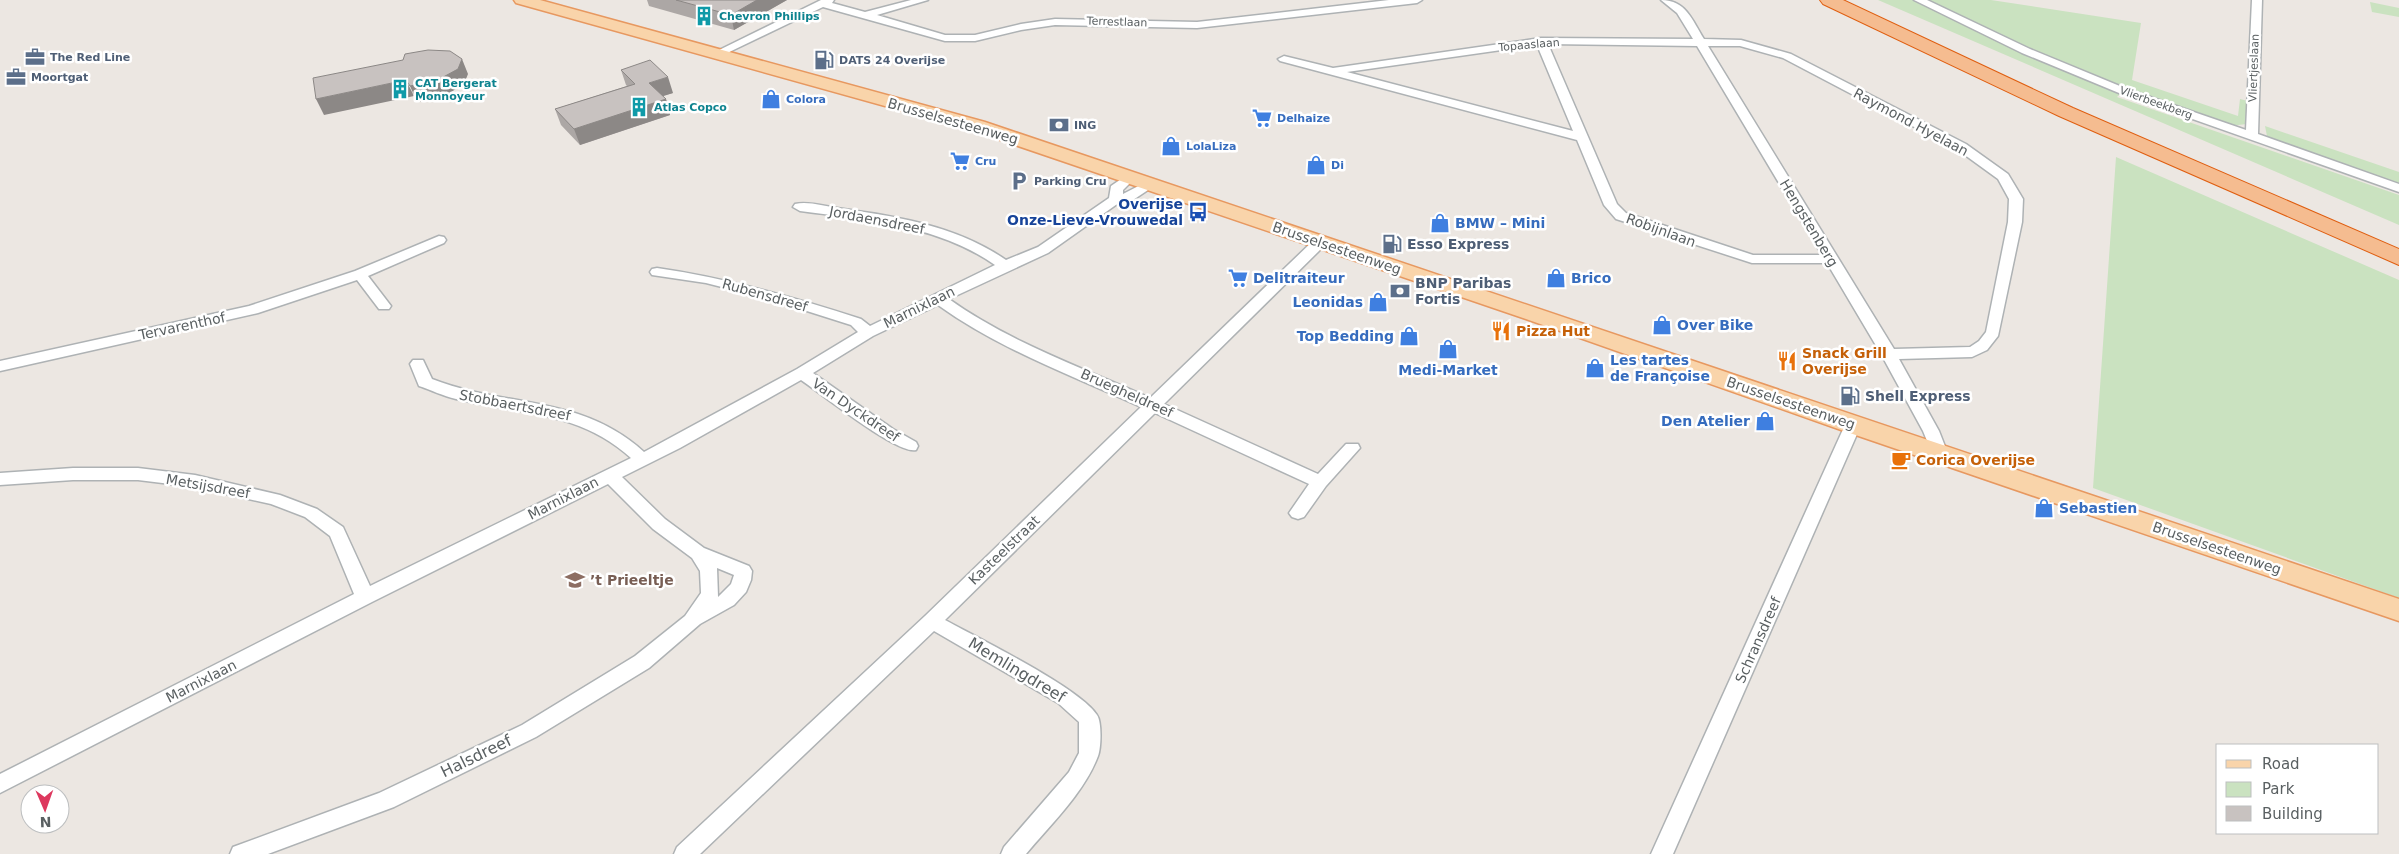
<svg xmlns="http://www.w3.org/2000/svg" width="2399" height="854" viewBox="0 0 2399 854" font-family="'DejaVu Sans',sans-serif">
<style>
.green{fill:#cae2c0}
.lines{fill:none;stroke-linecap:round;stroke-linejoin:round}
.street-casing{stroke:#aeb2b4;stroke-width:3}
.primary-casing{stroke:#e79860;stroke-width:3}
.highway-casing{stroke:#df5e10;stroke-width:2}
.street{fill:#fff;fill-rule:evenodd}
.primary{fill:#f9d4aa;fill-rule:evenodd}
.highway{fill:#f5bc90;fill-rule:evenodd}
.wall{fill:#aca7a5}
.shaded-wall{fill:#8c8886}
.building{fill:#c8c2c0;stroke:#8c8886}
.labels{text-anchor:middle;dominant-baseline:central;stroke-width:5;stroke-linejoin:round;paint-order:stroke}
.far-culture-label{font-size:11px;font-weight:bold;fill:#0d838f;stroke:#fff;text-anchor:start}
.far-street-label{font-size:11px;fill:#5a6062;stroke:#fff}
.far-service-label{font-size:11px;font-weight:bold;fill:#4e5e75;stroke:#fff;text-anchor:start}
.far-shop-label{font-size:11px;font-weight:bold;fill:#366cbe;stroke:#fff;text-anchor:start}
.street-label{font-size:14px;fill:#5a6062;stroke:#fff}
.transit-label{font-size:14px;font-weight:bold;fill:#164399;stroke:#fff;text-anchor:end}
.shop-label{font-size:14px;font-weight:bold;fill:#366cbe;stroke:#fff;text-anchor:start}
.service-label{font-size:14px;font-weight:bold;fill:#4e5e75;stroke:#fff;text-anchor:start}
.food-label{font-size:14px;font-weight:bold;fill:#c56008;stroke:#fff;text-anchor:start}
.education-label{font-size:14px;font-weight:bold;fill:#785e54;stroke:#fff;text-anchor:start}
.near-street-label{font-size:16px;fill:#5a6062;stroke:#fff}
</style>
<rect width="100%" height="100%" fill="#ece7e2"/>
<!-- green -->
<path class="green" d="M1878,0H1991L2141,23L2132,80L2238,116L2240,99L2248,101L2247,124L2229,126L2126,89L2117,97L2399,195V225Z
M2370,2L2399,8V17L2372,12Z
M2265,126L2399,172V184L2279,143L2267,136Z
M2116,157L2399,280V598L2093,488Z"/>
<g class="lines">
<defs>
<path id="street" d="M821,0H834L832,3L865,12L911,0H928L877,15L945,35H975L1021,24L1055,19L1197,22L1389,0H1422L1417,3L1197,28L1055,25L1021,30L975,41H945L823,7L721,56H713L711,54Z
M1661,0C1686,0 1692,20 1704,39L1741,40L1791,54L1966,144L2008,174L2023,199L2022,222L1998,336L1987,350L1972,357L1899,359L1939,431L1948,454L1946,458H1934L1923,431L1881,354L1827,263H1752L1616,219L1604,205L1577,140L1280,61L1278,59L1284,56L1333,68L1541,38L1693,39L1677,13ZM1548,44L1697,46L1822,255H1753L1626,213L1617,204ZM1537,45L1573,131L1347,72ZM1708,46H1740L1783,58L1958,150L1998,179L2009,199L2008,222L1986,332L1979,341L1970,347L1894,349Z
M1914,0H1927L2030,49L2127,89L2246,130L2252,0H2262L2258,134L2399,184V192L2119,93L2022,53Z
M1130,173L1136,177L1123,190V194L1150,180L1157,184L1133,200L1120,202L1048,253L949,299C1009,342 1083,368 1150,398L1315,239H1325L1327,242L1325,245L1164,404L1318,474L1346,444H1358L1360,448L1326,486L1304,517L1298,519L1292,517L1289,513L1309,484L1155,413L945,620C978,638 1080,688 1097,715C1102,722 1101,748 1098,756C1084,793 1051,824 1026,854H1001L1004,847L1069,772L1079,753V722L1058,703L934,631L700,854H674L677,847L925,616L1141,407C1073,376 999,349 938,305L873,336L813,373L893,429L916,442L918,446L916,450C898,455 820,393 801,380L680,448L622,477L665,519L704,548L749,566L752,571L751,580L746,592L734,605L700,624L649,668L536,737L394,807L268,854H230L233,847L379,793L522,725L635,656L685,616L701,593L700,571L692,558L653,529L608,484L372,602L0,793V774L354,594L330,536L305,517L271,504L195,487L138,480H73L0,485V473L73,468H138L195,475L280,495L317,509L343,527L370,586L631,458C579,411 520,414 456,399C443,396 431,390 419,386L410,364L413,360H423L432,379C506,408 580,394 644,452L797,369L858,332L851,325L769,299L706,283L652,275L650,272L652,269L657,268C727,278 794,297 861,319L870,326L995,265C938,225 867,220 800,211L793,207L795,204C808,201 824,206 837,208C896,216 957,226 1006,260L1038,247L1109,198L1111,186ZM717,568L734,575L731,584L718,597Z
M439,236L444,237L446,240L444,243L368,276L391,306L389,309H379L357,280L258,313L0,371V361L249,306L355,271Z
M1853,419L1859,421L1861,425L1673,854H1651L1845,425L1847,421Z"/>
<path id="primary" d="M514,0H540L985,122L2399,599V621L1844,431L1526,319L971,130L516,3Z"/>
<path id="highway" d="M1820,0H1843L2073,108L2399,249V265L2059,116L1823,4Z"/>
</defs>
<!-- street casing -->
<use href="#street" class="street-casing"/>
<!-- primary casing -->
<use href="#primary" class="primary-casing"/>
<!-- highway casing -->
<use href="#highway" class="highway-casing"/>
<!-- street -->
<use href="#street" class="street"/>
<!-- primary -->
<use href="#primary" class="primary"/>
<!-- highway -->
<use href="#highway" class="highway"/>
</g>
<!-- wall -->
<path class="wall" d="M647,0H787L734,30L649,6Z
M621,70L673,93L662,96L666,99L670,115L580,145L561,125L555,109L627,86L626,85Z"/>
<!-- shaded-wall -->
<path class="shaded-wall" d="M757,0H787L734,30L731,15Z
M462,59L468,74L464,84L443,97L417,102L410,86Z
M668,77L673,93L654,99L649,83Z
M406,80L414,96L324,115L316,99Z
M666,99L670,115L580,145L574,129Z"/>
<!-- building -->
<path class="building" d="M676,0H757L731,15Z
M428,50L450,51L462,59L458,69L436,81L410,86L406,80L316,99L313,78L403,60L405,54Z
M650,60L668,77L649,83L666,99L574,129L555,109L635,84L621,70Z"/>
<!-- icons -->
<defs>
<symbol id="building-bare" viewBox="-9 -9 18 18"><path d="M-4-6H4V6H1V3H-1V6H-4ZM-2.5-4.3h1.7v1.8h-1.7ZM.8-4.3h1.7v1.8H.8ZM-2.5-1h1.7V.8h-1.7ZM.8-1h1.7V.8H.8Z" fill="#0f9aa8" stroke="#fff" stroke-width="2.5" paint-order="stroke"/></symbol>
<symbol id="office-bare" viewBox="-9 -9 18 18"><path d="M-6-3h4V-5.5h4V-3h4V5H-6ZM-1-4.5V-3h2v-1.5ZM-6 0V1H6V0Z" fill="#5c6f8a" stroke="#fff" stroke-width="2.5" paint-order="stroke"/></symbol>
<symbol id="fuel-bare" viewBox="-9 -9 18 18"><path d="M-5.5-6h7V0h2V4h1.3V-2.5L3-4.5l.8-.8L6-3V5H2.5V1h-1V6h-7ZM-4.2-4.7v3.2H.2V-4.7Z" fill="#5c6f8a" stroke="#fff" stroke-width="2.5" paint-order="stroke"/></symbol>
<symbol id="shop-bare" viewBox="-9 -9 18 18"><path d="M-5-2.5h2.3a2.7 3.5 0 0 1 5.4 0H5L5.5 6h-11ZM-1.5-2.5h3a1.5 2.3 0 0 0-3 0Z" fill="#3f7fe0" stroke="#fff" stroke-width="2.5" paint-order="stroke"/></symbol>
<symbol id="supermarket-bare" viewBox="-9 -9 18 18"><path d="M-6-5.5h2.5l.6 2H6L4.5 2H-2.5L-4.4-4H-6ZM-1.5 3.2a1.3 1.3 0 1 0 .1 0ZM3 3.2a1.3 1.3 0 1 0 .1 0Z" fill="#3f7fe0" stroke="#fff" stroke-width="2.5" paint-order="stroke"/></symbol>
<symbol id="bank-bare" viewBox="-9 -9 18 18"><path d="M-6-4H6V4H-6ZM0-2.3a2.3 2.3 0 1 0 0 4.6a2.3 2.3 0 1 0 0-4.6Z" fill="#5c6f8a" stroke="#fff" stroke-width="2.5" paint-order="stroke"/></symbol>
<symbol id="parking-bare" viewBox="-9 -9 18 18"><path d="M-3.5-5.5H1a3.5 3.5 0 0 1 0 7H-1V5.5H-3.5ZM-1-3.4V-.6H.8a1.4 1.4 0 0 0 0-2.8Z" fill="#5c6f8a" stroke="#fff" stroke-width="2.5" paint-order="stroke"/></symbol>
<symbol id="bus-bare" viewBox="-9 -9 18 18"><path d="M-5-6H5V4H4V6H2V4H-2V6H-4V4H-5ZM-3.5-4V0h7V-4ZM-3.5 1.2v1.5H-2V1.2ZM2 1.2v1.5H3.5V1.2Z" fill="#1a4fb4" stroke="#fff" stroke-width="2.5" paint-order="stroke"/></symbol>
<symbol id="restaurant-bare" viewBox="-9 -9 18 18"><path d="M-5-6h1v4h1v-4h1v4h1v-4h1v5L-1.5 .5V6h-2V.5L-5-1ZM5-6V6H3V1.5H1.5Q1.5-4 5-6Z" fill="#e8710a" stroke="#fff" stroke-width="2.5" paint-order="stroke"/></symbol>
<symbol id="cafe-bare" viewBox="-9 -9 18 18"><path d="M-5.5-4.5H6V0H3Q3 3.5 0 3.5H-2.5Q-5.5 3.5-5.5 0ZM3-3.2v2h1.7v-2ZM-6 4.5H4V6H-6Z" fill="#e8710a" stroke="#fff" stroke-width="2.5" paint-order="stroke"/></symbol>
<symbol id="school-bare" viewBox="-9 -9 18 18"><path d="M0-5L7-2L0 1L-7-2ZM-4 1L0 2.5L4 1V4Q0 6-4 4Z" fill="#8d6e63" stroke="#fff" stroke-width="2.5" paint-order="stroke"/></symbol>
</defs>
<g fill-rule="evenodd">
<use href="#building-bare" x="690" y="2" width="28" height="28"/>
<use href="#office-bare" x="21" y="43" width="28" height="28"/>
<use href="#fuel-bare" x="810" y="46" width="28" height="28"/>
<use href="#office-bare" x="2" y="63" width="28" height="28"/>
<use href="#building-bare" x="386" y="75" width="28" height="28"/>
<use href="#shop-bare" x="757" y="85" width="28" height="28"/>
<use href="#building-bare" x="625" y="93" width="28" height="28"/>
<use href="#supermarket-bare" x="1248" y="104" width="28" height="28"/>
<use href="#bank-bare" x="1045" y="111" width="28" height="28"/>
<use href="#shop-bare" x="1157" y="132" width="28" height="28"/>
<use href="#supermarket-bare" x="946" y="147" width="28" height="28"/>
<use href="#shop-bare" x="1302" y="151" width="28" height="28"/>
<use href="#parking-bare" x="1005" y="167" width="28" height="28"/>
<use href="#bus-bare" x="1184" y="198" width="28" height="28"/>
<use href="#shop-bare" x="1426" y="209" width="28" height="28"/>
<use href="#fuel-bare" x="1378" y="230" width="28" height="28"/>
<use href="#supermarket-bare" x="1224" y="264" width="28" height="28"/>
<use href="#shop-bare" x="1542" y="264" width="28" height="28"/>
<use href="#bank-bare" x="1386" y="277" width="28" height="28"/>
<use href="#shop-bare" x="1364" y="288" width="28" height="28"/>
<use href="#shop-bare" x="1648" y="311" width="28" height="28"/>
<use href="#restaurant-bare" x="1487" y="317" width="28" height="28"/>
<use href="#shop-bare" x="1395" y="322" width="28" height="28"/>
<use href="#shop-bare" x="1434" y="335" width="28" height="28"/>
<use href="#restaurant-bare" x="1773" y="347" width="28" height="28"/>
<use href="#shop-bare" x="1581" y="354" width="28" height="28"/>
<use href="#fuel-bare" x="1836" y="382" width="28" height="28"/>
<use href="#shop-bare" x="1751" y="407" width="28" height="28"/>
<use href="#cafe-bare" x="1887" y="446" width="28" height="28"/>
<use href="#shop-bare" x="2030" y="494" width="28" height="28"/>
<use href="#school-bare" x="561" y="566" width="28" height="28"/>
</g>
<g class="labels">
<!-- far-culture labels -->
<g class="far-culture-label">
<text x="719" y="16">Chevron Phillips</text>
<text x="415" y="83">CAT Bergerat<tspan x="415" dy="13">Monnoyeur</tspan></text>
<text x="654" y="107">Atlas Copco</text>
</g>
<!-- far-street labels -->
<g class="far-street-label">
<text transform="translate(1117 22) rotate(2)">Terrestlaan</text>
<text transform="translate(1529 45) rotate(-5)">Topaaslaan</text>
<text transform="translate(2254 68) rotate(-88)">Vliertjeslaan</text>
<text transform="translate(2156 103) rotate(20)">Vlierbeekberg</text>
</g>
<!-- far-service labels -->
<g class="far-service-label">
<text x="50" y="57">The Red Line</text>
<text x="839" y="60">DATS 24 Overijse</text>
<text x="31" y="77">Moortgat</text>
<text x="1074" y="125">ING</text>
<text x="1034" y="181">Parking Cru</text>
</g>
<!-- far-shop labels -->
<g class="far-shop-label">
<text x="786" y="99">Colora</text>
<text x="1277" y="118">Delhaize</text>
<text x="1186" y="146">LolaLiza</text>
<text x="975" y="161">Cru</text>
<text x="1331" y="165">Di</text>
</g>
<!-- street labels -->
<g class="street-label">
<text transform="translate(953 121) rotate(16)">Brusselsesteenweg</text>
<text transform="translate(1911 122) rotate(28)">Raymond Hyelaan</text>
<text transform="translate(877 220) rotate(11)">Jordaensdreef</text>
<text transform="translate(1809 223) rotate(59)">Hengstenberg</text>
<text transform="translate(1661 230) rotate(20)">Robijnlaan</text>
<text transform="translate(1337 248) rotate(19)">Brusselsesteenweg</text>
<text transform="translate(765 295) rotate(16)">Rubensdreef</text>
<text transform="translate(919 307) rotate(-26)">Marnixlaan</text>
<text transform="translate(182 326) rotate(-12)">Tervarenthof</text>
<text transform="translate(1127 393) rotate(24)">Bruegheldreef</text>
<text transform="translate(1791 403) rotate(19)">Brusselsesteenweg</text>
<text transform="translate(515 405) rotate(11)">Stobbaertsdreef</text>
<text transform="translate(856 410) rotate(34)">Van Dyckdreef</text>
<text transform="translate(208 486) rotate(10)">Metsijsdreef</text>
<text transform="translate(563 498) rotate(-27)">Marnixlaan</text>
<text transform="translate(2217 548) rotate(19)">Brusselsesteenweg</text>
<text transform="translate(1004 550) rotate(-44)">Kasteelstraat</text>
<text transform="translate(1758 640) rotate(-66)">Schransdreef</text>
<text transform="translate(201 681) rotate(-27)">Marnixlaan</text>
</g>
<!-- transit labels -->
<g class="transit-label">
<text x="1183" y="204">Overijse<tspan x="1183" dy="16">Onze-Lieve-Vrouwedal</tspan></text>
</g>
<!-- shop labels -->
<g class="shop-label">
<text x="1455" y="223">BMW – Mini</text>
<text x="1253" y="278">Delitraiteur</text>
<text x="1571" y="278">Brico</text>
<text x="1363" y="302" text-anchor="end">Leonidas</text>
<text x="1677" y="325">Over Bike</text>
<text x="1394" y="336" text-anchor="end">Top Bedding</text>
<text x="1610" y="360">Les tartes<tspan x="1610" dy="16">de Françoise</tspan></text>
<text x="1448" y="370" text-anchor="middle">Medi-Market</text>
<text x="1750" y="421" text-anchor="end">Den Atelier</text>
<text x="2059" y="508">Sebastien</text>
</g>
<!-- service labels -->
<g class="service-label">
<text x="1407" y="244">Esso Express</text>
<text x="1415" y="283">BNP Paribas<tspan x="1415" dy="16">Fortis</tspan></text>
<text x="1865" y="396">Shell Express</text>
</g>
<!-- food labels -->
<g class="food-label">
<text x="1516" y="331">Pizza Hut</text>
<text x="1802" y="353">Snack Grill<tspan x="1802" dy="16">Overijse</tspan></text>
<text x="1916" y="460">Corica Overijse</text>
</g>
<!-- education labels -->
<g class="education-label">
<text x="590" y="580">’t Prieeltje</text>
</g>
<!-- near-street labels -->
<g class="near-street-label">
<text transform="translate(1017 670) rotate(31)">Memlingdreef</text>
<text transform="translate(476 756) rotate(-26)">Halsdreef</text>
</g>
</g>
<!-- legend -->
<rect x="2216" y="744" width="162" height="90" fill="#ffffff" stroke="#bdbfc0"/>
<rect x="2226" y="760" width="25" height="8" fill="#f9d4aa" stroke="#bdbfc0"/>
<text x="2262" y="769" font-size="15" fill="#5a6062">Road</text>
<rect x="2226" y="782" width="25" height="15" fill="#cae2c0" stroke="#bdbfc0"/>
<text x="2262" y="794" font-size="15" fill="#5a6062">Park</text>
<rect x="2226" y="806" width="25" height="15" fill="#c8c2c0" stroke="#bdbfc0"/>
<text x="2262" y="819" font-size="15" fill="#5a6062">Building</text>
<!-- north arrow -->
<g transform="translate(45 809) rotate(178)"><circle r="24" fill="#ffffff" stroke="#bdbfc0"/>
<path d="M0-4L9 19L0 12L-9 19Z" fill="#dd385e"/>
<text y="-8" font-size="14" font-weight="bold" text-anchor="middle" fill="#5a6062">N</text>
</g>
</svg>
